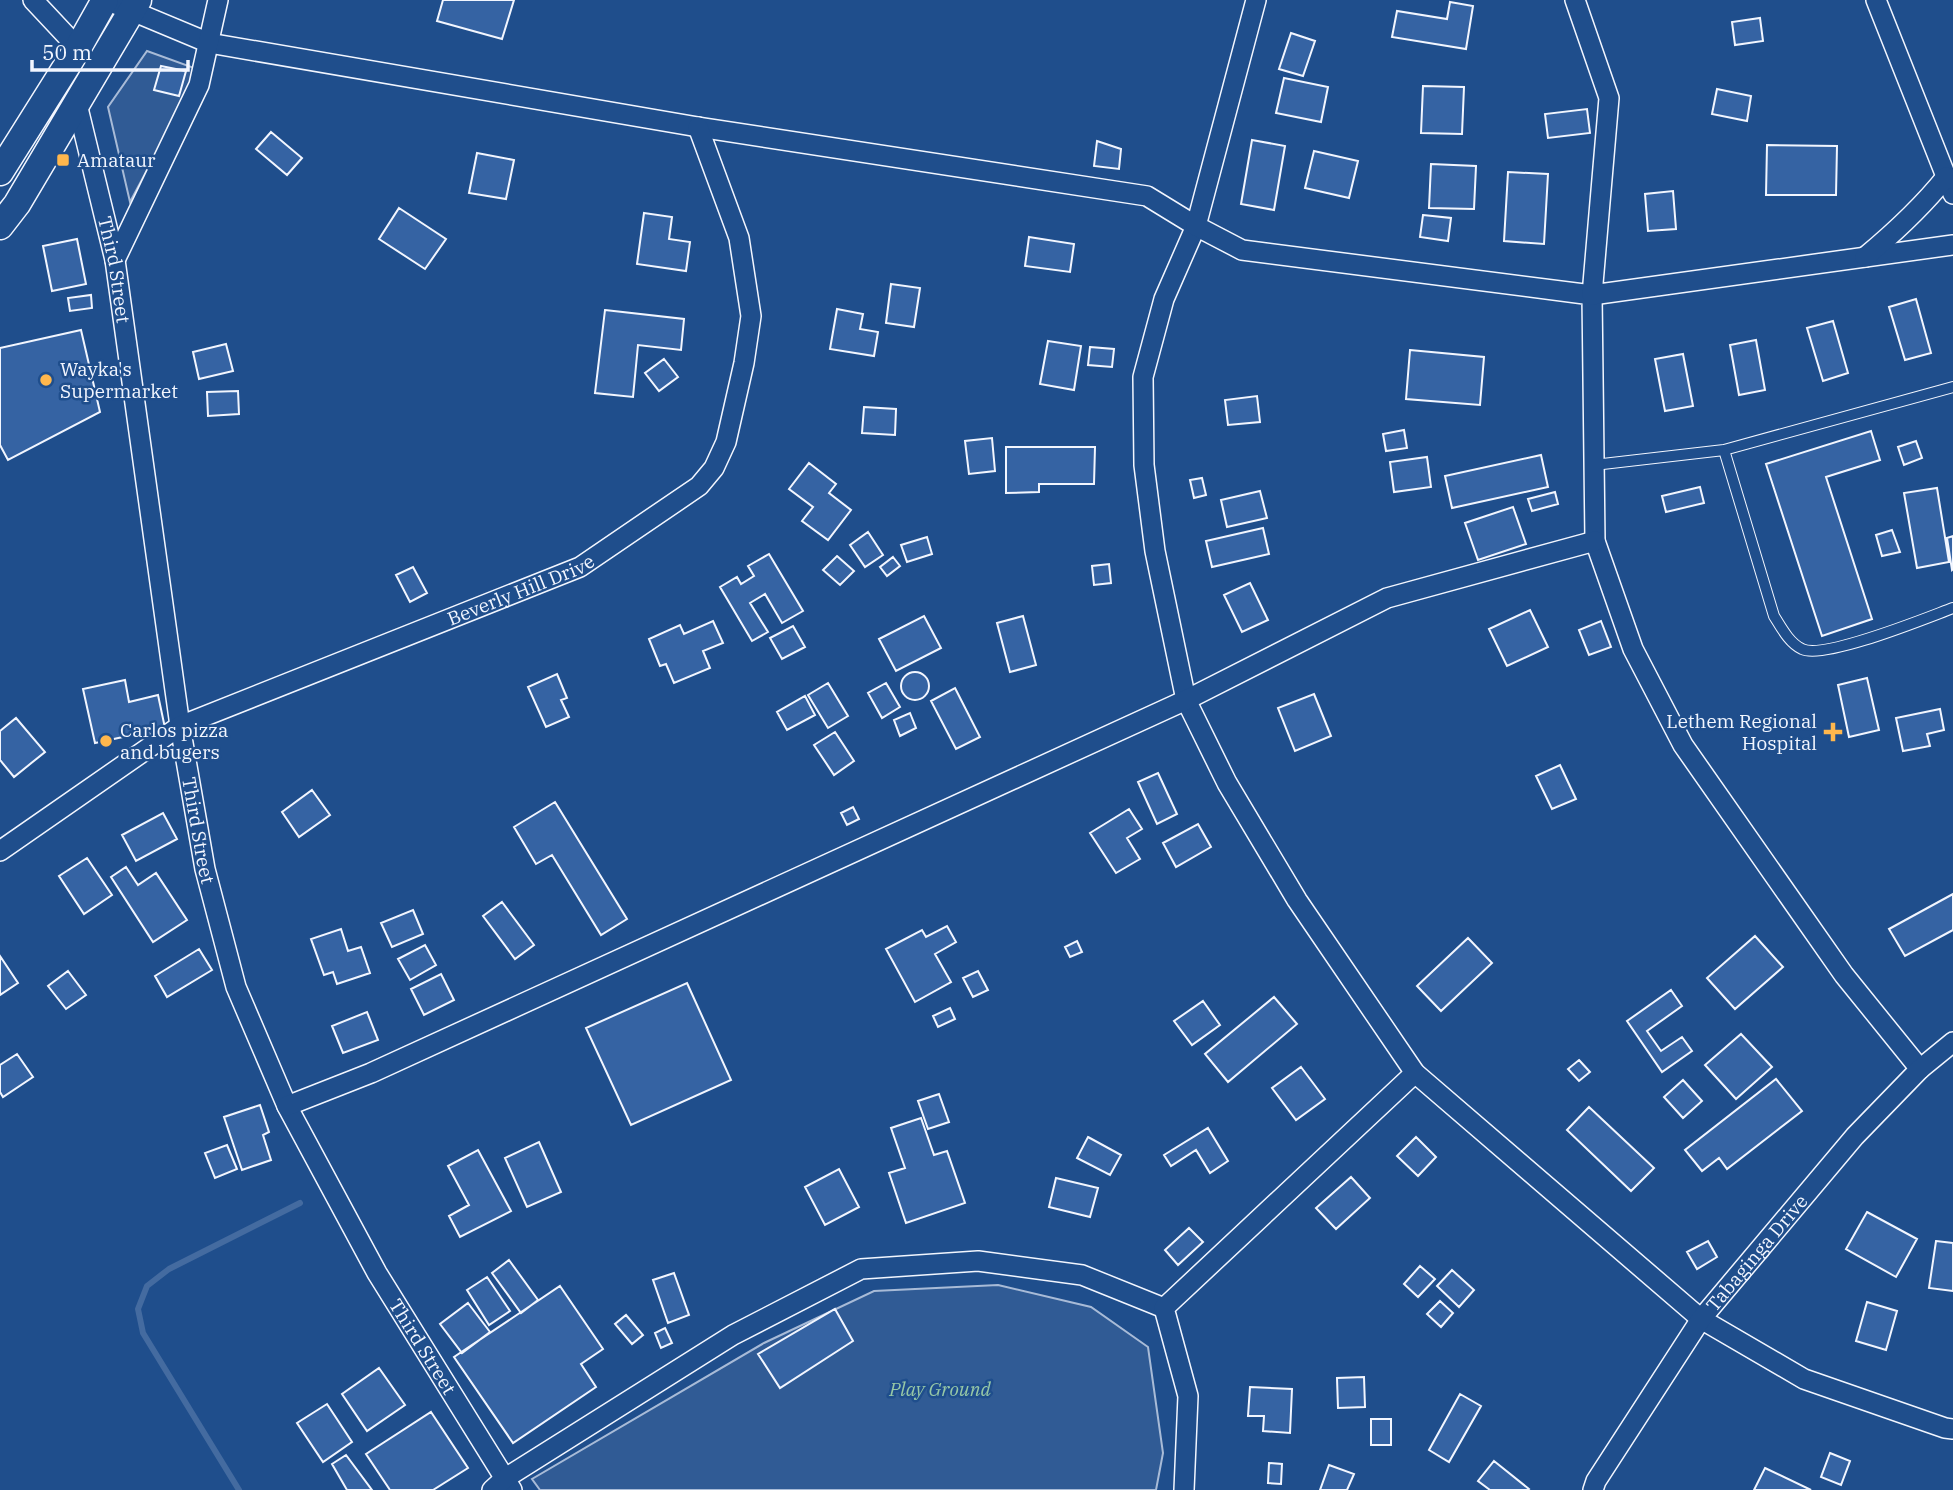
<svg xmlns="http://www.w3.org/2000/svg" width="1953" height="1490" viewBox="0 0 1953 1490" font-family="'IBM Plex Serif',serif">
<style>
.built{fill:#305b95;stroke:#a8bbd7;stroke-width:2}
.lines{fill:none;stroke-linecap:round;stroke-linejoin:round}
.stream{stroke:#446ba0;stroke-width:6}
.building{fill:#3563a3;stroke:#f2f6ff;stroke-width:2}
.lane-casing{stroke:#f2f6ff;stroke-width:12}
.street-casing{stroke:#f2f6ff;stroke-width:22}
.secondary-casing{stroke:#f2f6ff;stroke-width:29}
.lane{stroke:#1f4e8c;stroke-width:10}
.street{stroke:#1f4e8c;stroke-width:19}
.secondary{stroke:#1f4e8c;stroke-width:26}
.poi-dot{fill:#ffb74d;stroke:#1f4e8c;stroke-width:2.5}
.labels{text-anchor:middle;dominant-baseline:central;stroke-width:5;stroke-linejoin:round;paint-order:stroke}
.poi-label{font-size:19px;fill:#f2f6ff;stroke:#1f4e8c;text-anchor:start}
.street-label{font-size:19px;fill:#f2f6ff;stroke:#1f4e8c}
.park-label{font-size:19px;font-style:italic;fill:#97c8a6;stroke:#1f4e8c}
</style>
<rect width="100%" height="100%" fill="#1f4e8c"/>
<!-- built -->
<path class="built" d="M147,51L197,69L192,86L130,202L108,107Z
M998,1285L1091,1307L1148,1347L1163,1453L1156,1490H540L532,1479L764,1343L874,1291Z"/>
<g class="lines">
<!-- stream -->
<path class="stream" d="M239,1490L143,1333L138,1309L147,1286L169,1269L300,1203"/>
</g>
<!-- building -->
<path class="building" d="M443,0H514L502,39L437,21Z
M1450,2L1473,6L1466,49L1392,37L1397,11L1447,19Z
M1760,18L1763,41L1735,45L1732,22Z
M1291,33L1315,41L1303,76L1279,69Z
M161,66L186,71L179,96L154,90Z
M1284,78L1328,87L1321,122L1276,113Z
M1423,86L1464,87L1462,134L1421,133Z
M1717,89L1751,96L1747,121L1712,114Z
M1587,109L1590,133L1548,138L1545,114Z
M271,132L302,158L287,175L256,149Z
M1252,140L1285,146L1274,210L1241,204Z
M1097,141L1121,149L1119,169L1094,166Z
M1767,145L1837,146L1836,195H1766Z
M1314,151L1358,161L1349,198L1305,188Z
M477,153L514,160L506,199L469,193Z
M1431,164L1476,166L1474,209L1429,208Z
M1508,172L1548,174L1544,244L1504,241Z
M1673,191L1676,229L1648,231L1645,194Z
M399,208L446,239L425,269L379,239Z
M644,213L672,217L669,239L690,242L686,271L637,264Z
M1423,215L1451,218L1448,241L1420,237Z
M1029,237L1074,244L1070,272L1025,266Z
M77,239L86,284L52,291L43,246Z
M891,284L920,288L914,327L886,323Z
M91,295L92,308L70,311L68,298Z
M1916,299L1931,353L1905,360L1889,307Z
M837,309L863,314L860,329L878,332L874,356L830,349Z
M605,310L684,319L681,350L638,345L633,397L595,393Z
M1833,321L1848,373L1823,381L1807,328Z
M81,330L100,412L8,460L0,445V348Z
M1756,340L1765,390L1739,395L1730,345Z
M1048,341L1081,346L1074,390L1040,384Z
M226,344L233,371L199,379L193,352Z
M1090,347L1114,349L1112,367L1088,365Z
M1410,350L1484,357L1480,405L1406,399Z
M1683,354L1693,406L1665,411L1655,359Z
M664,359L678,377L659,391L645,373Z
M238,391L239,414L208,416L207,392Z
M1257,396L1260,422L1228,425L1225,400Z
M864,407L896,409L895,435L862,433Z
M1404,430L1407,448L1386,451L1383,434Z
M1871,431L1880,460L1826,477L1872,619L1822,636L1766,464Z
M992,438L995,471L969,474L965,441Z
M1916,441L1922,458L1904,465L1898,447Z
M1006,447H1095L1094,484H1039V492L1006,493Z
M1541,455L1548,487L1452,508L1445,476Z
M1427,457L1431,487L1394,492L1390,462Z
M809,463L836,484L829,493L851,510L828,540L802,521L813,507L789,489Z
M1202,478L1206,495L1194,498L1190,480Z
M1700,487L1704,503L1666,512L1662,496Z
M1937,488L1949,562L1917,568L1904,493Z
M1260,491L1267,518L1227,527L1221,500Z
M1555,492L1558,504L1532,511L1528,499Z
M1513,507L1526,544L1478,560L1465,523Z
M1263,528L1269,554L1212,567L1206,541Z
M1892,530L1900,552L1882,556L1876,535Z
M868,532L883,555L865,567L850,545Z
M1953,536V569L1952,570L1947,538Z
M927,537L932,554L907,562L901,545Z
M769,554L803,611L782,623L765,594L750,603L768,632L752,641L720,587L737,577L741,584L754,576L748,566Z
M837,556L854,571L840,585L823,570Z
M893,557L900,566L887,576L880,567Z
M1109,564L1111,583L1094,585L1092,566Z
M413,567L427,593L410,602L396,575Z
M1250,583L1268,620L1242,632L1224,595Z
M1530,610L1548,647L1507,666L1489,629Z
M924,616L941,648L896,671L879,639Z
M1023,616L1036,665L1010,672L997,623Z
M713,621L723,643L703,651L710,668L674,683L666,664L660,666L649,639L680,625L684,634Z
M1601,621L1611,647L1589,655L1579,630Z
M793,626L805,647L782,659L770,638Z
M901 686a14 14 0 1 1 28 0a14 14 0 1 1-28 0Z
M557,674L567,698L561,700L569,717L546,727L528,687Z
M1867,678L1879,730L1849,737L1838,685Z
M125,680L129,702L158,695L165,728L95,743L83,689Z
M828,683L848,716L828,728L808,695Z
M886,683L900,707L882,718L868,693Z
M955,688L980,737L956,749L931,701Z
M1314,694L1331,736L1295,751L1278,708Z
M805,696L815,715L787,730L777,712Z
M1940,709L1944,730L1927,734L1930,746L1903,751L1896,718Z
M910,713L916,728L900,736L894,720Z
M16,718L45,752L14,777L0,760V731Z
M835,732L854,761L834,775L814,745Z
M1560,765L1576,799L1552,809L1536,776Z
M1158,773L1177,814L1157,824L1138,782Z
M312,790L330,815L299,837L282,812Z
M555,802L627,919L601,935L552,855L536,864L514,827Z
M853,807L859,819L847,825L841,813Z
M1129,809L1142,829L1127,838L1140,859L1116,873L1090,833Z
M163,813L177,839L136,861L122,835Z
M1198,824L1211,847L1176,867L1163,843Z
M87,858L112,895L84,914L59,876Z
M126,867L138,885L156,873L187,920L153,942L111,877Z
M1953,894V930L1905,956L1889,929Z
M502,902L534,945L515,959L483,916Z
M413,910L423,934L392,947L381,923Z
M947,926L956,942L935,954L951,982L915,1002L886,949L922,930L926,937Z
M341,929L348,951L361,947L370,973L337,984L333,972L324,975L311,939Z
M1755,936L1783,967L1735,1009L1707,978Z
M1468,938L1492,963L1441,1011L1417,986Z
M1077,941L1082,952L1070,957L1065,947Z
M425,945L436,965L410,980L398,959Z
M199,949L212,970L167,997L155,976Z
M0,956L18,983L0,995Z
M68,971L86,995L66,1009L48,986Z
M978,971L988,990L973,997L963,978Z
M441,974L454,1000L424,1015L411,989Z
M687,983L731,1080L631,1125L586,1028Z
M1671,990L1682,1006L1647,1031L1661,1051L1682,1037L1692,1051L1662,1072L1627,1021Z
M1274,997L1297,1024L1228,1082L1205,1054Z
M1203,1001L1220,1025L1192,1045L1174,1021Z
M950,1008L955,1019L938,1027L933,1016Z
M367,1012L378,1040L343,1053L332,1026Z
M1741,1034L1772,1067L1736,1099L1705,1065Z
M17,1054L33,1077L3,1097L0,1092V1065Z
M1579,1060L1590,1072L1579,1081L1568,1069Z
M1301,1067L1325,1099L1296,1120L1272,1088Z
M1776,1079L1802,1111L1727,1169L1719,1158L1702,1171L1685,1150Z
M1683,1080L1702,1101L1683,1118L1664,1097Z
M939,1094L949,1122L928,1129L918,1101Z
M260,1105L269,1132L263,1135L271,1160L242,1170L224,1117Z
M1589,1107L1654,1168L1631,1191L1567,1130Z
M921,1118L934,1155L947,1151L965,1203L906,1223L889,1173L905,1168L891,1128Z
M1208,1128L1228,1161L1210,1173L1196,1150L1171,1166L1164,1155Z
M1088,1137L1121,1155L1110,1175L1077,1158Z
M1416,1137L1436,1157L1418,1176L1397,1156Z
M539,1142L561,1192L527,1207L505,1158Z
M227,1145L237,1169L215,1178L205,1153Z
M478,1150L511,1211L460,1237L449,1216L469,1205L448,1166Z
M839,1169L859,1207L825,1225L805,1187Z
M1351,1177L1370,1198L1336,1229L1316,1208Z
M1056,1178L1098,1188L1090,1217L1049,1207Z
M1867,1212L1917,1239L1896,1277L1846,1249Z
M1189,1228L1203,1242L1178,1265L1165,1250Z
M1708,1241L1717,1257L1697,1269L1687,1252Z
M1936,1241L1953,1243V1291L1929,1288Z
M509,1260L538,1300L521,1313L492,1273Z
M1420,1266L1435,1279L1418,1297L1404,1284Z
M1452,1270L1474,1290L1459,1307L1437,1286Z
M674,1273L689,1315L668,1323L653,1280Z
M487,1277L510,1311L489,1325L467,1290Z
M560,1286L603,1349L581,1364L596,1387L513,1443L454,1357Z
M1440,1301L1453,1313L1441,1327L1427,1314Z
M1867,1302L1897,1311L1886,1350L1856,1341Z
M468,1303L490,1332L462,1353L440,1324Z
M835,1309L853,1341L780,1388L758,1354Z
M626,1315L643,1335L632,1344L615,1324Z
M665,1328L672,1343L661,1348L655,1333Z
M379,1368L405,1405L367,1431L342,1394Z
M1364,1377L1365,1407L1338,1408L1337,1378Z
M1250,1387L1292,1389L1290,1433L1263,1431L1264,1416H1248Z
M1460,1394L1481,1406L1449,1462L1429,1450Z
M327,1404L352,1442L323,1462L297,1423Z
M431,1412L468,1468L433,1490H390L366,1454Z
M1371,1419H1391V1445H1371Z
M1830,1453L1850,1461L1841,1485L1821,1477Z
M346,1455L372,1490H347L332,1464Z
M1494,1461L1529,1489L1528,1490H1490L1478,1481Z
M1269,1463L1282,1464L1281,1484L1268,1483Z
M1329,1465L1354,1474L1347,1490H1320Z
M1765,1468L1811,1490H1754Z"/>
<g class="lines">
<defs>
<path id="lane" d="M1724,450L1774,616C1781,627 1789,643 1802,649C1824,660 1926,618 1953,608
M1594,465L1724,450L1953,387"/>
<g id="street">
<path d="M33,0L78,48"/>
<path d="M106,0L209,43L698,127L1147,196L1196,226L1164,299L1143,377L1144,465L1155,551L1186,700L1227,783L1297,900L1415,1073L1701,1319L1804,1379L1945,1428L1953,1429"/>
<path d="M1256,0L1196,226L1242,250L1592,295L1595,541L1633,649L1683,745L1844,975L1920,1069"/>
<path d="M1575,0L1609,98L1592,295L1953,245"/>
<path d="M1876,0L1953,194"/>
<path id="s1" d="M77,104L115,260L180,726L205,869L236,987L287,1106L377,1273L512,1490"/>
<path d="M1865,257C1895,232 1922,207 1946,177L1953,179"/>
<path d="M115,260L199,85L218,0"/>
<path id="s2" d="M0,851L180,726L580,567L699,486L714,468L726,442L744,363L751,316L739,238L698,127"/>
<path d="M287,1106L371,1073L1186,700L1387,598L1595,541"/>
<path d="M492,1490L504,1479L733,1335L861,1269L978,1261L1082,1275L1164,1308"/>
<path d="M1184,1490L1188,1396L1164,1308L1415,1073"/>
<path id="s3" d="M1593,1490L1596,1481L1701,1319L1855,1136L1920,1069L1953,1042"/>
</g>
<path id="secondary" d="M0,172L78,48L105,0
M0,226L17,204L138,0"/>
</defs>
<!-- lane casing -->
<use href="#lane" class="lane-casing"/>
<!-- street casing -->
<use href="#street" class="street-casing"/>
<!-- secondary casing -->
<use href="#secondary" class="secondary-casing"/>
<!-- lane -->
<use href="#lane" class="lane"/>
<!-- street -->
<use href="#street" class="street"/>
<!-- secondary -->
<use href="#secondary" class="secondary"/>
</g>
<!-- markers -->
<g class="poi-dot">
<rect x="56" y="153" width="14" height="14" rx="3.5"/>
<circle cx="46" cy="380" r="7"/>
<path d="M1829.5 721.5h7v7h7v7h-7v7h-7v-7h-7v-7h7z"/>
<circle cx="106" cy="741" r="7"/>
</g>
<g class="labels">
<!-- poi labels -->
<g class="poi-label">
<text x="77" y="160">Amataur</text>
<text x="60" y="369">Wayka's<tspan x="60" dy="22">Supermarket</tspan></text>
<text x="1817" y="721" text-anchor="end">Lethem Regional<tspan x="1817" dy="22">Hospital</tspan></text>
<text x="120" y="730">Carlos pizza<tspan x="120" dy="22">and bugers</tspan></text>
</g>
<!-- street labels -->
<g class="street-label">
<text stroke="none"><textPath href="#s1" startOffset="170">Third Street</textPath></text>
<text stroke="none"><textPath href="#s2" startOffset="586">Beverly Hill Drive</textPath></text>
<text stroke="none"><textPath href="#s1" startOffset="737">Third Street</textPath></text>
<text stroke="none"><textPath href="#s3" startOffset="289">Tabaginga Drive</textPath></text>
<text stroke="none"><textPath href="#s1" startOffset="1304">Third Street</textPath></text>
</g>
<!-- park labels -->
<g class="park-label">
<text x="940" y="1389">Play Ground</text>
</g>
</g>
<!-- scale -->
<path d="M32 60v10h156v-10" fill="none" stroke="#f2f6ff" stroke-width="3.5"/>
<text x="42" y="60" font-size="21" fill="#f2f6ff" stroke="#1f4e8c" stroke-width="5" paint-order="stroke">50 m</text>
</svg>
